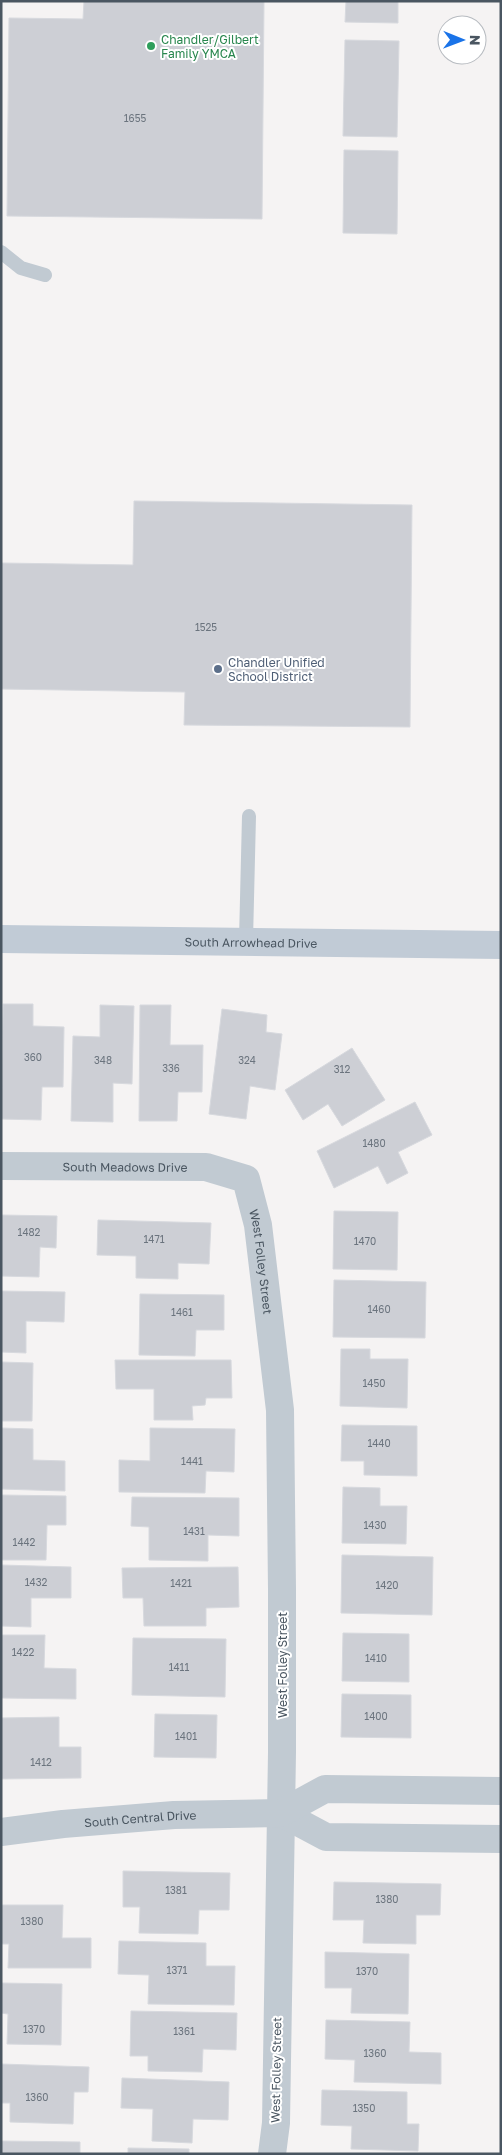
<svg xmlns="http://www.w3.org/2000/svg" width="502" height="2155" viewBox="0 0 502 2155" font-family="'Golos Text',sans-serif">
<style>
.building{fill:#cdcfd5;stroke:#d7d9de}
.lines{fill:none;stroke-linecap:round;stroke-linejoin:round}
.lane{stroke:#c1cad2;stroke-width:14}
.street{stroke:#c1cad2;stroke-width:28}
.secondary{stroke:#c1cbd6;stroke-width:28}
.leisure-dot{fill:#2e9e5b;stroke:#fff;stroke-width:2}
.service-dot{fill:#5c6f8a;stroke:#fff;stroke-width:2}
.labels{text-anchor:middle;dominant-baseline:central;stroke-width:4;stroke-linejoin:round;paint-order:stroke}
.number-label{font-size:10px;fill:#6b747e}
.leisure-label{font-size:12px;fill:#27864d;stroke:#fff;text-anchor:start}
.service-label{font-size:12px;fill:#4e5e75;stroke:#fff;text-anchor:start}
.street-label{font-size:12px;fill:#4a5661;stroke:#fff}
</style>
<rect width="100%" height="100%" fill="#f5f3f3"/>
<!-- building -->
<path class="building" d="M84,1H264L262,219L7,216L9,18L83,19Z
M346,1H398V23L345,22Z
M345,40L399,41L397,137L343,136Z
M344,150L398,151L397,234L343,233Z
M134,501L412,505L410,727L184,725L185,692L1,689V563L133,565Z
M3,1004H33V1026L64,1027L63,1087H42L41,1120L1,1119Z
M100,1005L134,1006L132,1084L113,1083V1122L71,1121L73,1036L100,1037Z
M140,1005H171L170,1045H203L202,1092H178L177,1121H139Z
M222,1009L267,1015L266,1032L282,1034L275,1090L250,1086L246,1119L209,1114Z
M352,1048L385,1100L342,1126L328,1104L303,1120L285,1090Z
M415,1102L432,1135L398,1152L408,1173L387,1184L378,1166L334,1188L317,1151Z
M334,1211L398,1212L397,1270L333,1269Z
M1,1215L57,1216L56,1248L40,1247L39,1277L1,1276Z
M98,1220L211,1223L209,1264L178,1263V1279L136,1278V1256L97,1255Z
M334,1280L426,1282L425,1338L333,1337Z
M1,1291L65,1292L64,1322L26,1321V1353L1,1352Z
M140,1294L224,1295V1330H196L195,1356L139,1355Z
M341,1349H370V1359H408L407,1408L340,1406Z
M115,1360H231L232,1398H206L205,1405L192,1406L193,1420H154V1389H116Z
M1,1362L33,1363L32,1421H1Z
M342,1425L417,1426V1476L364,1475V1461H341Z
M1,1428L33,1429V1460L65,1461V1491L1,1489Z
M150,1428L235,1429L234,1472L206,1471L205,1493L119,1492V1460L150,1461Z
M343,1487L380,1488V1506H407L406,1544L342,1543Z
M1,1495L66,1496V1525H47L46,1560H1Z
M132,1497L239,1498V1536L208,1535V1561L149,1560V1527L131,1526Z
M342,1555L433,1557L432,1615L341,1613Z
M1,1565L71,1567V1598H31V1627L1,1626Z
M238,1567L239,1607L206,1608V1626H144L143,1598H123L122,1568Z
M343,1633L409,1634V1682L342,1681Z
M1,1635H45L44,1668L76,1669V1699L1,1698Z
M133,1638L226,1639L225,1697L132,1695Z
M342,1694L411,1695V1738L341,1737Z
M155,1714L217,1715L216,1758L154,1757Z
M59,1717V1747H81V1778L1,1779V1718Z
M123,1871L230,1873L229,1910H199L198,1934L139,1933L140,1907H123Z
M334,1882L441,1884L440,1915H416V1944L363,1943L364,1920H333Z
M1,1905H63L62,1938H91V1968H8L9,1944H1Z
M119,1941L206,1943V1966H235L234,2005L148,2004L149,1975L118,1974Z
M325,1952L409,1954L408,2014L351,2013L352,1988H325Z
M1,1983L62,1984L61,2045L7,2044L8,2014L1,2013Z
M131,2011L237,2013L236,2050L203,2049L202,2072L148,2071V2056H130Z
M326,2020L410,2022L409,2052L441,2053V2084L354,2082L355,2060L325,2059Z
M1,2064L89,2067L88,2092H74L73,2124L10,2122V2103H1Z
M122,2078L229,2082L228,2120L193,2119L192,2143L152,2141L153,2109L121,2108Z
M322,2090L407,2092V2124H419L418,2151L351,2149L352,2126L321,2125Z
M1,2141L80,2142V2154H1Z
M128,2148L189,2149V2154H128Z"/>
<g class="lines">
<!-- lane -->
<path class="lane" d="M1,252L21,268L45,275
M246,940L249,816"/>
<!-- street -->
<g class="street">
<path id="s1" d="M1,1166L206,1167L246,1179L258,1225L280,1410L282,1589V1752L276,2123L272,2154"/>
<path d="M281,1813L326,1837L501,1839"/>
<path id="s2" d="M1,1832L63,1824L174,1815L281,1813L325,1789L501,1791"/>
</g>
<!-- secondary -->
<path class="secondary" id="s3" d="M1,939L501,945"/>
</g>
<!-- markers -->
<circle class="leisure-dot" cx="151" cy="46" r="5"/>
<circle class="service-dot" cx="218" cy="669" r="5"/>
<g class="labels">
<!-- number labels -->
<g class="number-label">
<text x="135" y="118">1655</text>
<text x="206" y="627">1525</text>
<text x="33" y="1057">360</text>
<text x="103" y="1060">348</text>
<text x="247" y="1060">324</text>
<text x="171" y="1068">336</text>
<text x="342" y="1069">312</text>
<text x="374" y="1143">1480</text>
<text x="29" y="1232">1482</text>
<text x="154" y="1239">1471</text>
<text x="365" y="1241">1470</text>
<text x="379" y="1309">1460</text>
<text x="182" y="1312">1461</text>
<text x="374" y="1383">1450</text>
<text x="379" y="1443">1440</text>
<text x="192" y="1461">1441</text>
<text x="375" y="1525">1430</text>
<text x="194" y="1531">1431</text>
<text x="24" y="1542">1442</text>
<text x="36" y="1582">1432</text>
<text x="181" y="1583">1421</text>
<text x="387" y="1585">1420</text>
<text x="23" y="1652">1422</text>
<text x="376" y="1658">1410</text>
<text x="179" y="1667">1411</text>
<text x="376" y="1716">1400</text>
<text x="186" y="1736">1401</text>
<text x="41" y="1762">1412</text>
<text x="176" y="1890">1381</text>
<text x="387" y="1899">1380</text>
<text x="32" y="1921">1380</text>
<text x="177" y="1970">1371</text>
<text x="367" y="1971">1370</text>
<text x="34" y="2029">1370</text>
<text x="184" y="2031">1361</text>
<text x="375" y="2053">1360</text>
<text x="37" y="2097">1360</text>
<text x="364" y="2108">1350</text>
</g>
<!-- leisure labels -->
<g class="leisure-label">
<text x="161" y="39">Chandler/Gilbert<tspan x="161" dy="14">Family YMCA</tspan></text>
</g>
<!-- service labels -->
<g class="service-label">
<text x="228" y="662">Chandler Unified<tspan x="228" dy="14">School District</tspan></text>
</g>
<!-- street labels -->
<g class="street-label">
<text stroke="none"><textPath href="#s3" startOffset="250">South Arrowhead Drive</textPath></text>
<text stroke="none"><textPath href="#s1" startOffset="124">South Meadows Drive</textPath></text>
<text stroke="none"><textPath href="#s1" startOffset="331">West Folley Street</textPath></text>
<text transform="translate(282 1665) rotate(-90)">West Folley Street</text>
<text stroke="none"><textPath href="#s2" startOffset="140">South Central Drive</textPath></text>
<text transform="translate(276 2070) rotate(-89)">West Folley Street</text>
</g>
</g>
<!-- border -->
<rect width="502" height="2155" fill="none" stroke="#4a5661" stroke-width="5"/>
<!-- north arrow -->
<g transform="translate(462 40) rotate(91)"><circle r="24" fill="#ffffff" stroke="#b7bbc0"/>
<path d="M0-4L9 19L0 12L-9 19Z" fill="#1a73e8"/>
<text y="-8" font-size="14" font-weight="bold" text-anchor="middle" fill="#4a5661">N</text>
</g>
</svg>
